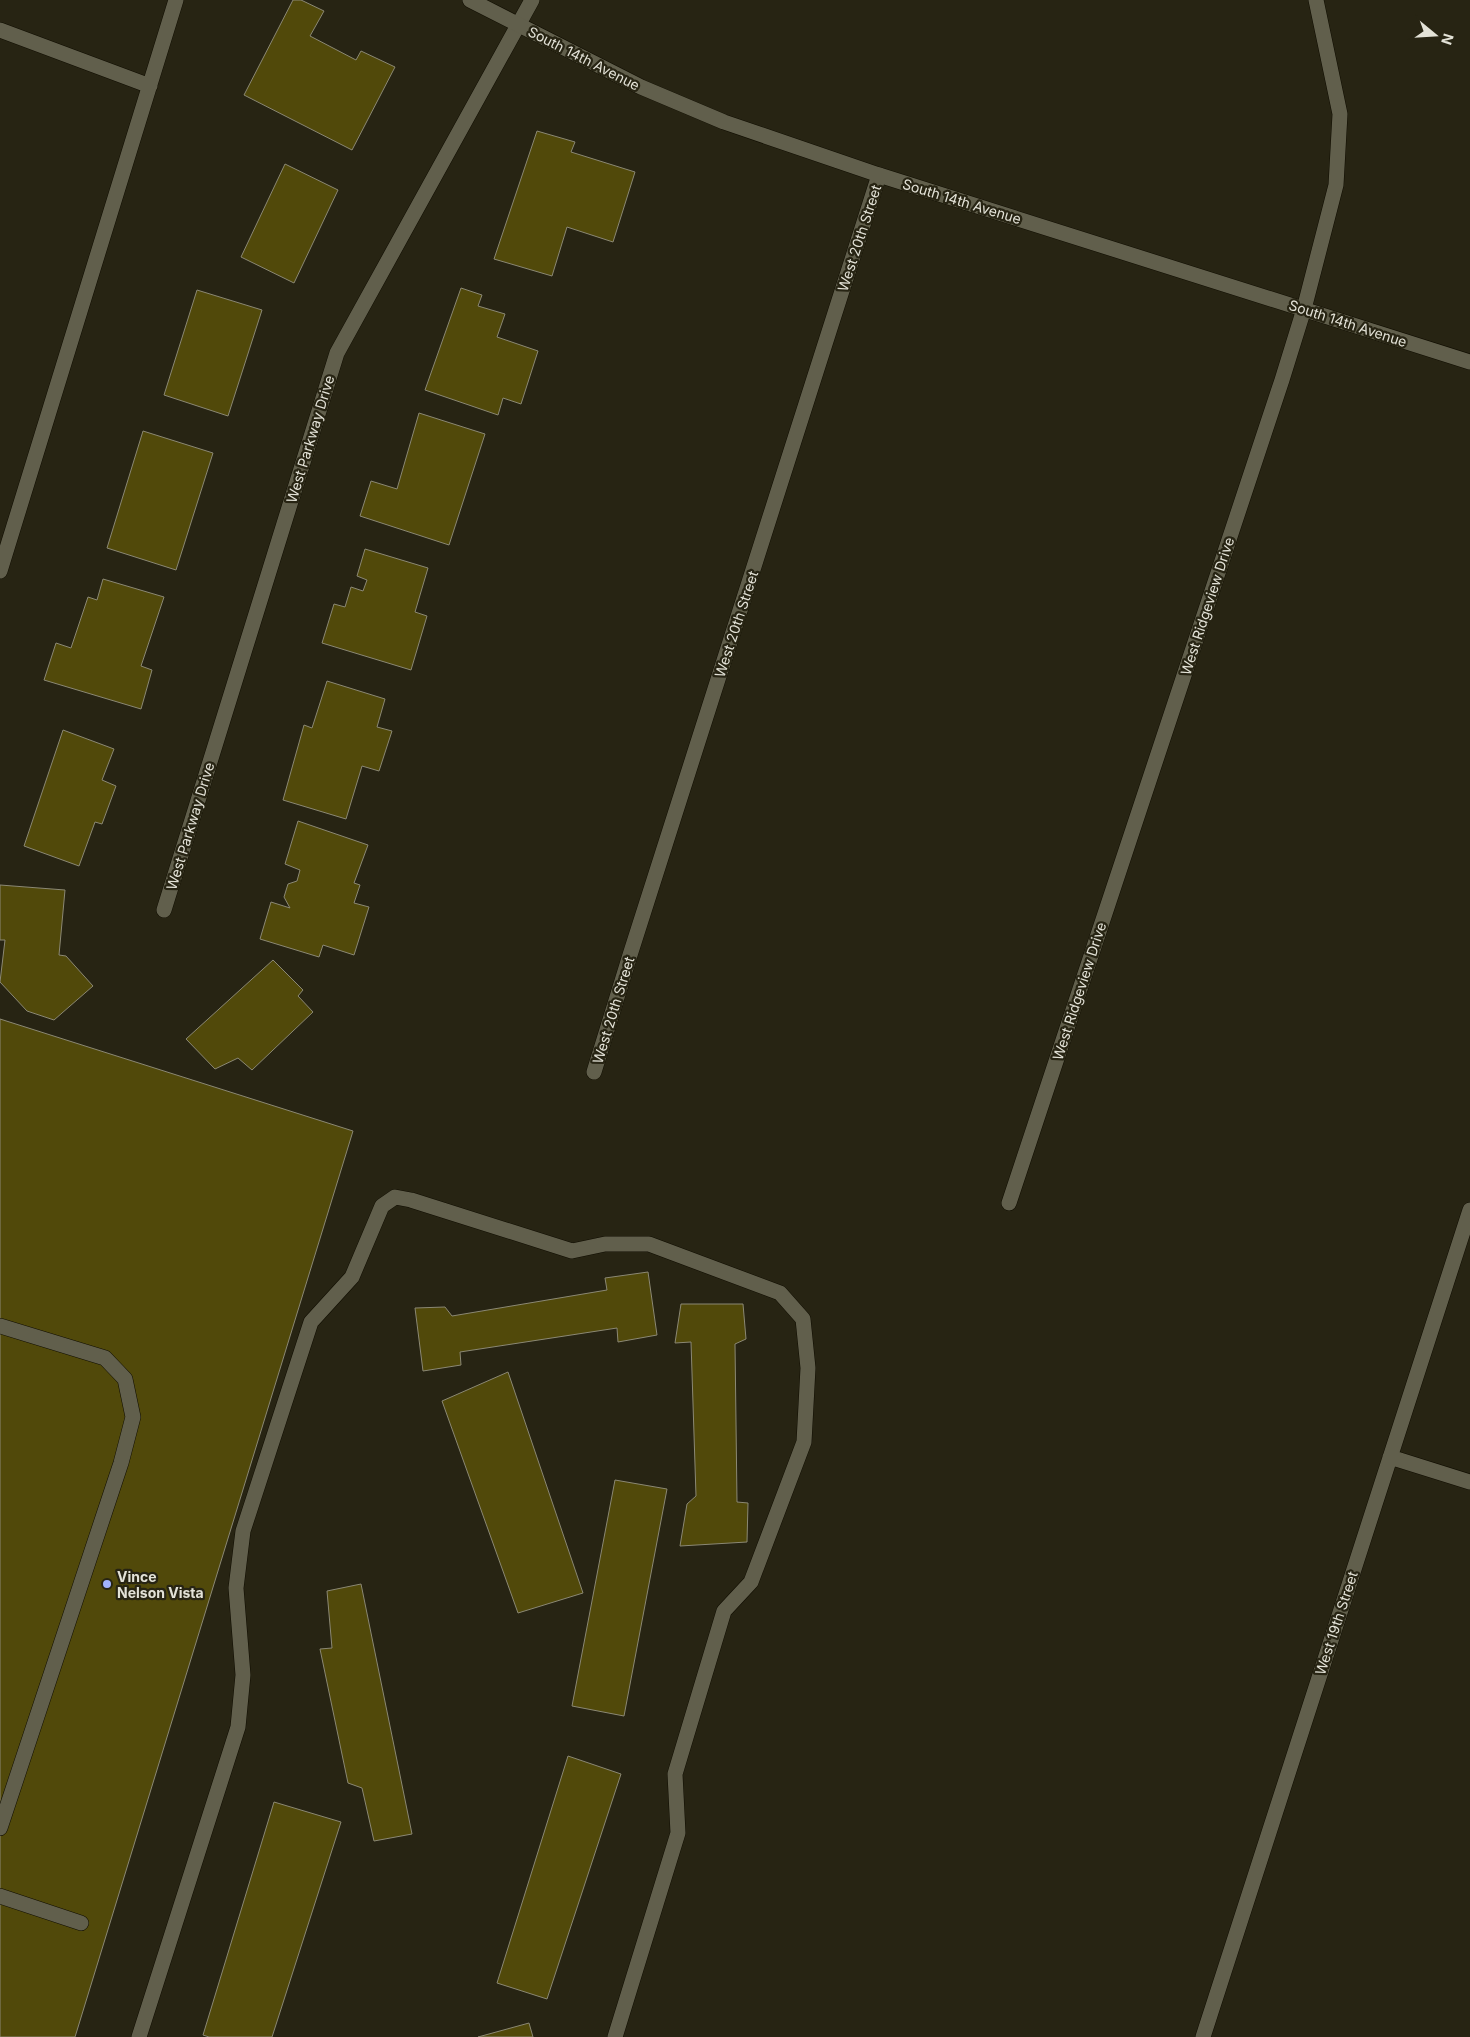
<svg xmlns="http://www.w3.org/2000/svg" width="1470" height="2037" viewBox="0 0 1470 2037" font-family="Inter,sans-serif">
<style>
.building{fill:#51490a;stroke:#8b8874}
.lines{fill:none;stroke-linecap:round;stroke-linejoin:round}
.lane-casing{stroke:#100d01;stroke-width:16}
.street-casing{stroke:#100d01;stroke-width:16}
.secondary-casing{stroke:#100d01;stroke-width:16}
.lane{stroke:#615f4c;stroke-width:15}
.street{stroke:#615f4c;stroke-width:15}
.secondary{stroke:#615f4c;stroke-width:15}
.poi-dot{fill:#a1b3fd;stroke:#272413;stroke-width:2}
.labels{text-anchor:middle;dominant-baseline:central;stroke-width:4.5;stroke-linejoin:round;paint-order:stroke}
.street-label{font-size:14px;fill:#e3e2d7;stroke:#272413}
.poi-label{font-size:14px;font-weight:bold;fill:#e3e2d7;stroke:#272413;text-anchor:start}
</style>
<rect width="100%" height="100%" fill="#272413"/>
<!-- building -->
<path class="building" d="M293,0H301L324,11L310,36L356,60L361,51L395,67L352,150L244,95Z
M537,131L575,142L571,152L635,172L613,242L567,227L552,276L494,259Z
M285,164L338,190L294,283L241,257Z
M461,288L482,295L478,306L505,314L497,337L538,351L521,404L503,398L498,415L425,390Z
M197,290L262,310L228,416L164,395Z
M419,413L485,434L449,545L360,516L371,481L397,489Z
M143,431L213,453L176,570L107,548Z
M365,549L428,568L415,612L427,616L411,670L322,643L334,604L345,607L351,587L363,591L367,580L357,576Z
M103,579L164,597L141,666L152,670L141,709L44,680L56,643L71,648L88,597L97,600Z
M327,681L385,699L377,727L392,731L379,771L362,766L346,819L283,800L304,725L312,728Z
M63,730L114,749L102,780L116,786L102,824L95,822L79,866L24,846Z
M298,821L368,845L354,883L360,885L354,903L369,907L354,955L323,945L319,957L260,939L271,902L290,908L284,897L288,884L297,881L300,870L285,864Z
M0,885L65,890L59,955L66,956L93,986L54,1020L27,1011L0,982L5,940H0Z
M273,960L303,990L298,996L313,1012L252,1070L238,1058L215,1069L186,1039Z
M0,1019L353,1131L75,2037H0Z
M648,1272L657,1335L618,1342L617,1328L460,1352L461,1365L423,1371L415,1308L445,1307L452,1316L607,1290L605,1278Z
M681,1304H743L746,1339L735,1344L737,1502L748,1503L747,1542L680,1546L687,1504L696,1496L691,1342L675,1343Z
M508,1372L583,1593L518,1613L442,1401Z
M615,1480L667,1489L624,1716L572,1706Z
M361,1584L412,1834L374,1841L362,1788L348,1783L320,1649L332,1648L327,1591Z
M568,1756L621,1774L547,1999L497,1983Z
M274,1802L341,1822L272,2037H209L203,2035Z
M529,2023L533,2037H478Z"/>
<g class="lines">
<defs>
<path id="lane" d="M0,30L150,86
M0,571L176,0
M0,1326L105,1358L125,1379L133,1417L121,1463L0,1828
M0,1896L81,1923
M139,2037L238,1727L243,1675L236,1588L243,1531L311,1322L352,1277L382,1206L395,1197L411,1200L572,1251L605,1244H649L780,1293L803,1319L808,1368L804,1442L751,1582L724,1611L675,1774L678,1833L615,2037"/>
<path id="street" d="M164,910L337,353L532,0
M594,1072L630,955L879,175
M1009,1203L1282,380L1304,309L1336,185L1340,114L1316,0
M1390,1457L1470,1482
M1203,2037L1470,1210"/>
<path id="secondary" d="M470,0L641,87L724,122L879,175L1470,362"/>
</defs>
<!-- lane casing -->
<use href="#lane" class="lane-casing"/>
<!-- street casing -->
<use href="#street" class="street-casing"/>
<!-- secondary casing -->
<use href="#secondary" class="secondary-casing"/>
<!-- lane -->
<use href="#lane" class="lane"/>
<!-- street -->
<use href="#street" class="street"/>
<!-- secondary -->
<use href="#secondary" class="secondary"/>
</g>
<!-- markers -->
<circle class="poi-dot" cx="107" cy="1584" r="5"/>
<g class="labels">
<!-- street labels -->
<g class="street-label">
<text transform="translate(584 58) rotate(27)">South 14th Avenue</text>
<text transform="translate(962 201) rotate(17)">South 14th Avenue</text>
<text transform="translate(859 238) rotate(-72)">West 20th Street</text>
<text transform="translate(1348 323) rotate(18)">South 14th Avenue</text>
<text transform="translate(310 439) rotate(-73)">West Parkway Drive</text>
<text transform="translate(1207 606) rotate(-72)">West Ridgeview Drive</text>
<text transform="translate(736 624) rotate(-72)">West 20th Street</text>
<text transform="translate(190 826) rotate(-73)">West Parkway Drive</text>
<text transform="translate(1079 991) rotate(-72)">West Ridgeview Drive</text>
<text transform="translate(613 1010) rotate(-73)">West 20th Street</text>
<text transform="translate(1336 1623) rotate(-72)">West 19th Street</text>
</g>
<!-- poi labels -->
<g class="poi-label">
<text x="117" y="1576">Vince<tspan x="117" dy="16">Nelson Vista</tspan></text>
</g>
</g>
<!-- north arrow -->
<g transform="translate(1435 35) rotate(108)" stroke="#272413" stroke-width="4" paint-order="stroke">
<path d="M0-4L9 19L0 12L-9 19Z" fill="#e3e2d7"/>
<text y="-8" font-size="14" font-weight="bold" text-anchor="middle" fill="#e3e2d7">N</text>
</g>
</svg>
